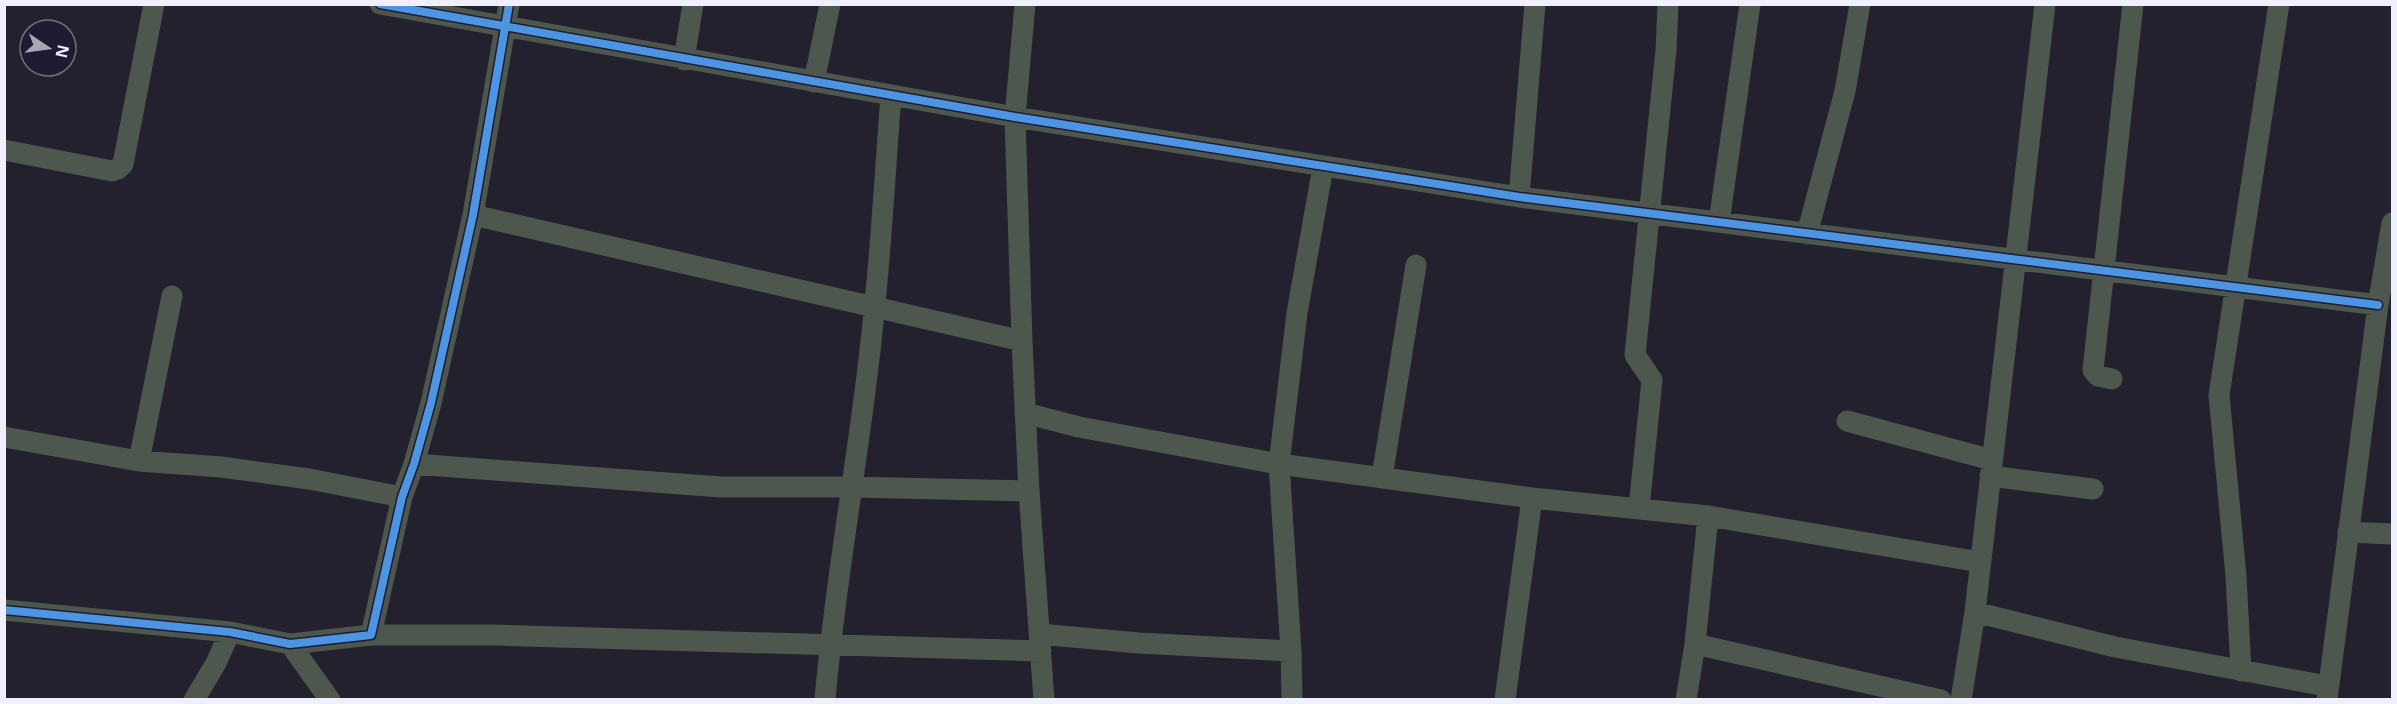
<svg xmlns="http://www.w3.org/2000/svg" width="2397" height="704" viewBox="0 0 2397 704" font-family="'Noto Sans',sans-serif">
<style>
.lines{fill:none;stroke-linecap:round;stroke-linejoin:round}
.minor{stroke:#4d574e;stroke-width:21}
.cycleway-casing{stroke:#1e1c32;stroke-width:11}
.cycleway{stroke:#4d94e3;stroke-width:8}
</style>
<rect width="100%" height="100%" fill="#22212d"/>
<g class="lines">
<!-- minor -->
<path class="minor" d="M380,4L1015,117L1519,197L2378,305
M1025,4L1015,117L1022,341L1029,491L1044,700
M684,60L693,4
M814,82L830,4
M4,150L112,171L118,169L123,164L154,4
M1519,197L1535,4
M473,215L1022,341
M1719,222L1750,4
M1807,234L1845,91L1860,4
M2112,379L2098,376L2093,370L2133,4
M1025,413L1079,427L1279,464L1532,498L1708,516L1980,562
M1847,421L1992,460
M4,437L139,461L221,467L309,479L402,497
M139,461L172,296
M414,464L721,487H851L1029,491
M1990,476L2093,489
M1382,477L1416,265
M1639,508L1652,380L1635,355L1666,50L1668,4
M2348,532L2392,534
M4,610L230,632L290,644L371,635L402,497L414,464L431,403L473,215L509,4
M1975,612L2115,647L2327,686
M1039,634L1139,643L1291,651
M371,635H494L1041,651
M290,644L330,700
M1695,644L1941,700
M2241,671L2236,576L2219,395L2279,4
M194,700L216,663L230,632
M825,700C834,591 854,484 867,375C879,282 884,188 891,95
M1292,700L1291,651L1279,464L1297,313L1323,167
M1505,700L1532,498
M1686,700L1695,644L1708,516
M1961,700L1975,612L2045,4
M2327,700L2378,305L2392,223"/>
<defs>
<path id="cycleway" d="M380,4L1015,117L1519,197L2378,305
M4,610L230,632L290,644L371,635L402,497L414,464L431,403L473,215L509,4"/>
</defs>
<!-- cycleway casing -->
<use href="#cycleway" class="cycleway-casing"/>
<!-- cycleway -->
<use href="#cycleway" class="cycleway"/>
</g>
<!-- border -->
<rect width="2397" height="704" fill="none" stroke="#f0effe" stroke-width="12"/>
<!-- north arrow -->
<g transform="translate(48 48) rotate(103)"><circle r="28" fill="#1e1c32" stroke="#727084" stroke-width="1.5"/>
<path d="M0-4.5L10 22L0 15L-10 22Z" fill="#a8a7b5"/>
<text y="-9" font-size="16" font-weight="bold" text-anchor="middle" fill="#f0effe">N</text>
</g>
</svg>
